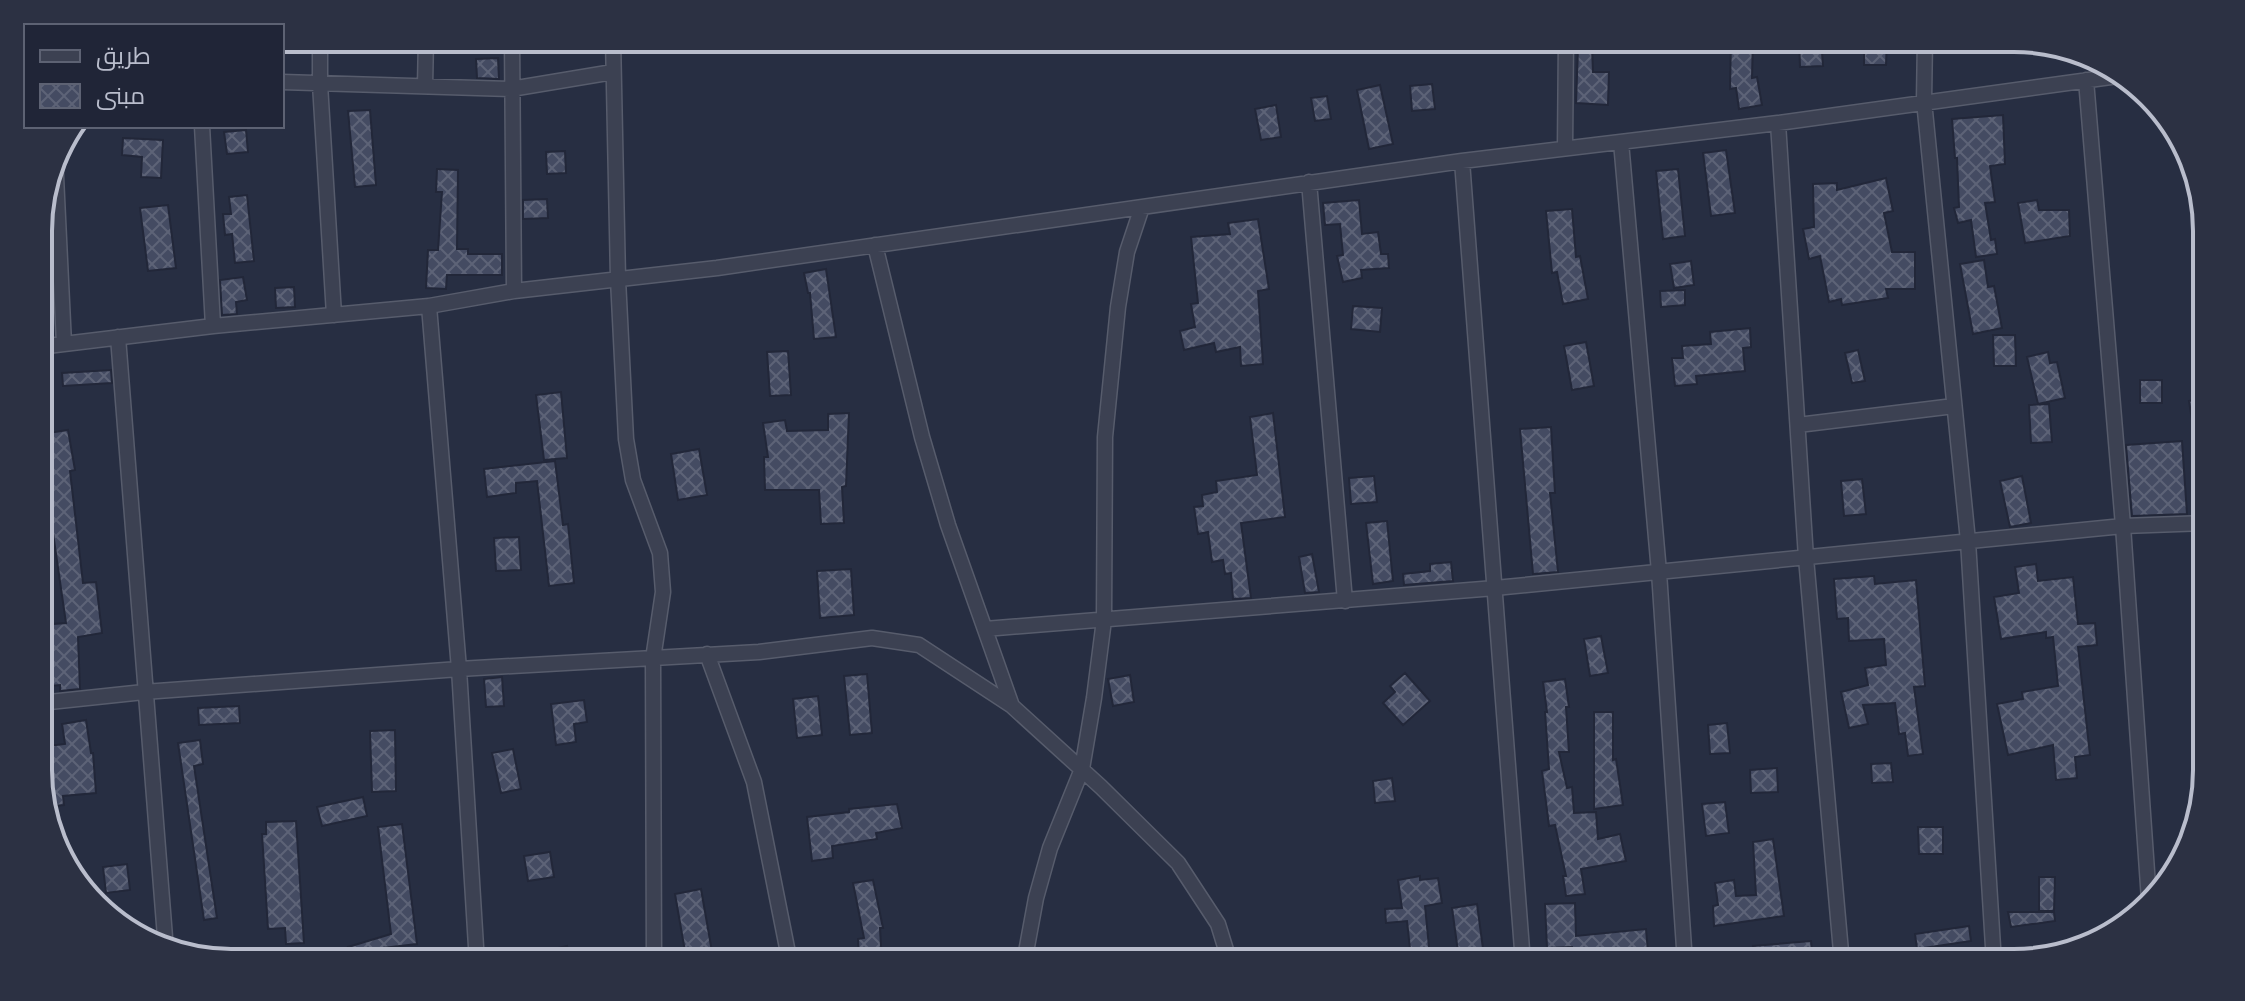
<svg xmlns="http://www.w3.org/2000/svg" width="2245" height="1001" viewBox="0 0 2245 1001" font-family="'PT Sans Narrow',Cairo,sans-serif">
<style>
.building{fill:url(#building-cross-hatch);stroke:#222739;stroke-width:2}
.lines{fill:none;stroke-linecap:round;stroke-linejoin:round}
.minor-casing{stroke:#575c6c;stroke-width:17}
.minor{stroke:#3c4152;stroke-width:14}
.rim{fill:none;stroke:#b9bdcc;stroke-width:4}
</style>
<defs>
<pattern id="building-cross-hatch" width="8" height="8" patternUnits="userSpaceOnUse" patternTransform="scale(2)"><rect width="8" height="8" fill="#444b62"/><path d="M0 0l8 8M0 8l8-8" fill="none" stroke="#5d6377"/></pattern>
</defs>
<rect width="100%" height="100%" fill="#272e42"/>
<!-- building -->
<path class="building" d="M1731,38H1753L1752,78L1757,77L1762,105L1739,109L1736,88L1730,89Z
M1799,38H1821L1823,66L1800,67Z
M1864,38H1887L1886,65H1864Z
M1592,47L1593,72H1609L1608,105L1576,103L1578,48Z
M498,58L499,79L477,78L476,59Z
M1432,84L1435,109L1412,111L1410,86Z
M1380,85L1393,144L1369,149L1357,90Z
M1327,96L1331,119L1315,121L1311,98Z
M1276,105L1281,137L1261,140L1255,109Z
M370,110L376,185L355,187L348,111Z
M2003,115L2005,164L1990,166L1995,202L1985,203L1991,240L1995,239L1997,254L1976,257L1971,220L1958,223L1954,208L1959,207L1957,158H1955L1952,119Z
M246,130L248,152L227,154L224,132Z
M123,138L163,140L161,178L141,177L142,157L122,155Z
M1726,150L1735,213L1711,216L1703,153Z
M565,151L566,173L547,174L546,152Z
M437,169L458,170L457,249H468V254H502V275H447L446,289L426,288L428,250H438L442,192H436Z
M1678,169L1685,236L1663,239L1656,171Z
M1886,178L1893,211L1884,213L1892,252H1915V289H1886L1888,298L1842,305L1841,299L1829,302L1820,256L1809,259L1803,229L1814,227L1813,184L1837,183V190Z
M247,195L254,261L235,263L232,234L225,235L223,214H231L229,197Z
M547,199L548,218L523,219V200Z
M1359,200L1362,234L1378,232L1381,254H1388L1389,268L1361,270L1362,278L1343,282L1337,256L1343,255L1340,224L1325,225L1323,203Z
M2037,200L2039,210H2069L2070,236L2025,243L2018,203Z
M168,205L176,268L148,271L140,208Z
M1572,209L1576,257L1580,256L1588,299L1563,304L1557,272L1552,273L1546,211Z
M1258,219L1269,289L1258,291L1263,364L1241,366L1240,347L1216,352L1214,343L1184,350L1180,331L1195,327L1191,304L1198,303L1191,237L1230,234L1228,223Z
M1984,260L1988,287L1994,286L2002,328L1973,334L1960,264Z
M1691,261L1694,285L1674,288L1670,264Z
M826,269L836,337L814,339L810,293H808L804,273Z
M243,277L247,300L236,302L237,314L222,315L220,280Z
M294,287L295,307L276,308L275,288Z
M1685,290V305L1661,307L1660,291Z
M1353,306L1382,308L1380,332L1351,329Z
M1750,328L1751,347L1743,348L1745,371L1696,376L1697,384L1675,386L1672,358H1683L1682,346L1711,344L1710,332Z
M1993,335H2015L2016,366H1994Z
M1586,342L1594,386L1572,390L1564,346Z
M1858,350L1865,381L1852,383L1845,353Z
M788,351L791,395L770,396L767,352Z
M2048,352L2050,363L2057,362L2065,398L2038,404L2027,357Z
M111,370L112,383L63,386L62,373Z
M2140,380H2162V403H2140Z
M561,392L567,458L544,460L536,395Z
M2206,398V457H2198L2189,401Z
M2049,404L2052,442L2031,443L2029,405Z
M849,413L846,486L842,487L844,523L821,524L819,490H765L764,457H768L763,423L785,420L787,431L828,430V414Z
M1273,413L1285,517L1241,523L1251,598L1233,599L1231,573L1225,574L1223,560L1212,562L1208,532L1198,534L1194,507L1203,506L1202,495L1217,492L1216,481L1257,475L1250,417Z
M1551,427L1555,493H1550L1558,572L1533,574L1520,429Z
M68,430L75,470L70,471L83,583L96,582L102,633L78,637L80,689L60,691V685L39,687V625L66,623L52,526L42,527L40,507L50,506L41,434Z
M2182,441L2187,514L2132,516L2126,445Z
M699,449L707,495L678,500L671,454Z
M555,461L563,525L568,524L574,583L549,586L537,481L516,483V493L487,497L484,469Z
M1374,476L1377,502L1351,504L1349,478Z
M2022,476L2031,523L2010,527L2000,481Z
M1862,479L1866,514L1844,516L1841,481Z
M1387,521L1393,581L1373,584L1366,523Z
M519,537L521,570L496,571L494,538Z
M1312,554L1319,592L1305,593L1299,557Z
M1451,562L1453,581L1404,585L1403,574L1430,571V564Z
M2036,564L2038,581L2073,577L2078,624L2095,623L2097,645L2078,647L2090,755L2075,757L2077,778L2056,780L2053,745L2008,755L1997,704L2023,699L2022,692L2058,686L2053,637L2046,638V632L2001,639L1994,597L2019,593L2015,567Z
M851,569L854,615L820,618L817,571Z
M1874,576L1875,584L1916,580L1925,686L1914,687L1923,754L1908,756L1905,733L1899,734L1895,703L1863,705L1868,724L1849,728L1841,692L1868,685L1865,668L1886,665L1884,639L1849,641L1848,618L1837,619L1834,579Z
M1601,636L1608,673L1590,676L1584,639Z
M1405,673L1430,701L1403,725L1383,703L1395,692L1390,686Z
M867,674L872,733L850,735L844,676Z
M1130,675L1134,702L1113,706L1108,679Z
M502,677L504,706L486,707L484,679Z
M1565,679L1569,707H1566L1569,752H1559L1567,788L1572,787L1574,813L1596,812L1598,839L1620,834L1626,861L1581,869L1585,894L1566,896L1563,876H1566L1555,825L1549,826L1542,771L1549,769L1545,712H1547L1543,682Z
M818,696L822,735L797,738L793,699Z
M584,700L587,722L574,724L576,742L556,745L551,704Z
M239,706L240,723L199,725L198,708Z
M1594,712H1613V760L1616,759L1623,805L1594,809Z
M86,720L91,753H93L96,793L63,796L64,805L45,807L40,795V747L65,744L62,724Z
M1727,723L1730,753L1710,754L1708,725Z
M395,730L396,791L372,792L370,731Z
M200,740L203,764L194,766L217,918L204,920L178,743Z
M513,749L521,789L501,793L492,753Z
M1891,763L1893,782L1872,783L1871,764Z
M1777,768L1778,792L1751,793L1750,770Z
M1392,778L1395,801L1375,803L1373,781Z
M363,797L367,816L322,826L317,807Z
M1725,802L1729,833L1706,836L1702,804Z
M897,804L902,828L876,833L877,839L832,846L833,858L812,861L807,817L849,812V809Z
M296,821L304,943L286,944L285,928L268,929L262,834H266V822Z
M402,824L417,944L373,949L374,955L352,961L348,947L391,934L378,827Z
M1918,827H1943V854H1919Z
M1773,839L1784,916L1714,926L1713,906L1718,905L1715,883L1734,880L1736,896L1756,895L1753,842Z
M550,852L554,877L528,881L524,856Z
M127,864L130,890L106,893L103,867Z
M1420,876V880L1438,878L1442,903L1425,906L1430,957L1411,958L1407,921L1386,923L1385,909L1402,908L1398,880Z
M2039,877H2055L2054,911H2039Z
M873,880L883,928H880L882,963H859L858,939L864,938L853,883Z
M701,889L714,963H687L675,894Z
M1575,903L1576,936L1646,929L1649,963H1574L1572,947L1547,948L1545,904Z
M1477,904L1484,956L1459,959L1452,908Z
M2008,912H2054L2055,921L2011,927Z
M1969,926L1971,941L1917,949L1915,934Z
M1811,941L1813,962L1754,963L1753,946Z
M567,946L571,963H521L520,957Z"/>
<g class="lines">
<defs>
<path id="minor" d="M320,38V84L334,315
M512,38L514,291
M613,38L618,279L626,439L633,480L660,553L663,592L653,659L654,963
M1925,38L1924,101L1968,541L1994,963
M2086,80L2123,526L2149,900
M282,82L511,89L613,72
M425,86L426,38
M1778,123L1806,558L1842,963
M202,126L213,326
M1621,142L1659,572L1685,963
M1565,148L1566,38
M55,155L64,344
M1462,161L1523,963
M1309,182L1345,601
M875,245L922,437L948,525L1012,706
M429,306L514,291L717,268L1462,161L1778,123L2118,76
M118,337L166,950
M39,347L213,326L429,306L459,669L477,963
M1798,425L1954,406
M985,629L1495,588L2123,526L2206,523
M707,654L754,782L790,963
M40,703L144,692L459,669L759,652L872,638L919,645L1012,706L1101,787L1178,863L1218,924L1230,963
M1024,963L1036,898L1050,848L1082,769L1094,698L1104,620L1105,437L1118,307L1127,252L1142,207"/>
</defs>
<!-- minor casing -->
<use href="#minor" class="minor-casing"/>
<!-- minor -->
<use href="#minor" class="minor"/>
</g>
<!-- crop -->
<path d="M0 0H2245V1001H0ZM231 52H2014A179 179 0 0 1 2193 231V770A179 179 0 0 1 2014 949H231A179 179 0 0 1 52 770V231A179 179 0 0 1 231 52Z" fill="#2c3143" fill-rule="evenodd"/>
<path class="rim" d="M231 52H2014A179 179 0 0 1 2193 231V770A179 179 0 0 1 2014 949H231A179 179 0 0 1 52 770V231A179 179 0 0 1 231 52Z"/>
<!-- legend -->
<rect x="24" y="24" width="260" height="104" fill="#202537" stroke="#5d6273" stroke-width="2"/>
<rect x="40" y="50" width="40" height="12" fill="#3c4152" stroke="#5d6273" stroke-width="2"/>
<text x="96" y="64" font-size="24" fill="#b9bdcc">طريق</text>
<rect x="40" y="84" width="40" height="24" fill="url(#building-cross-hatch)" stroke="#5d6273" stroke-width="2"/>
<text x="96" y="104" font-size="24" fill="#b9bdcc">مبنى</text>
</svg>
